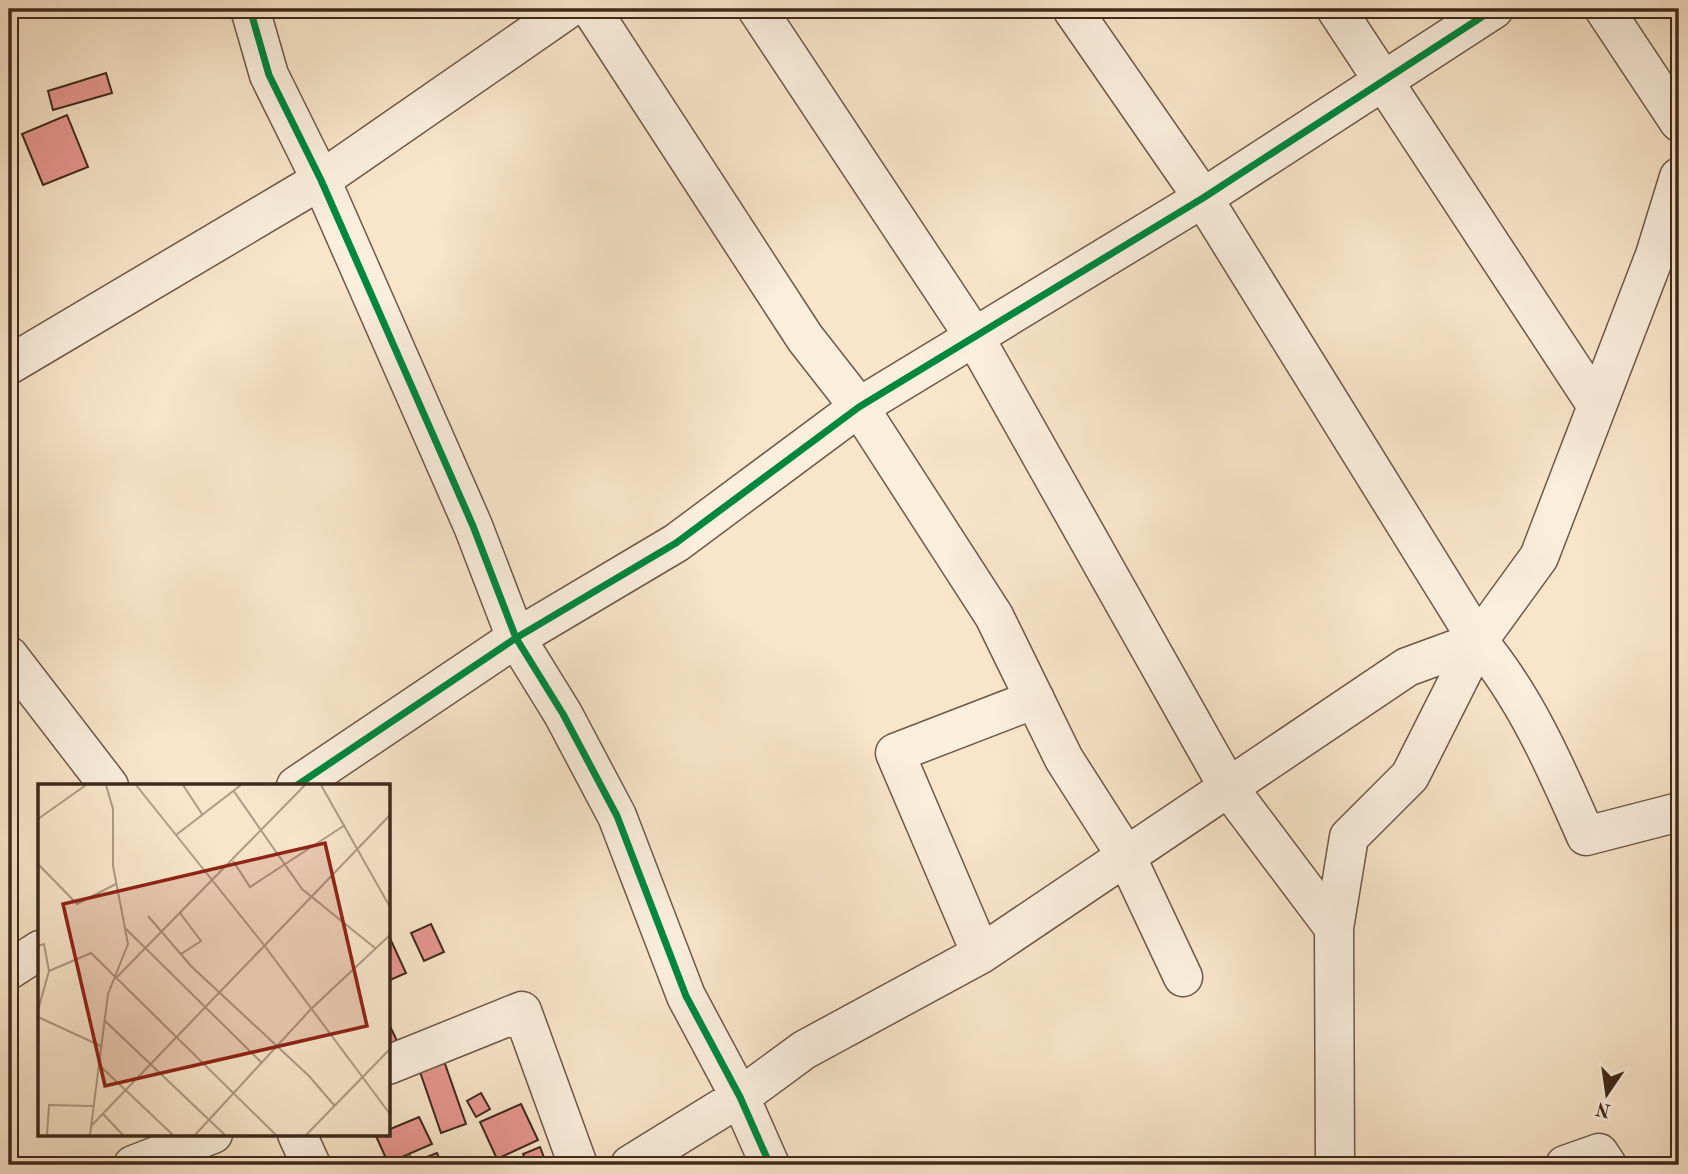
<svg xmlns="http://www.w3.org/2000/svg" width="1688" height="1174" viewBox="0 0 1688 1174" font-family="'Old Standard TT',serif">
<style>
.building{fill:#e79791;stroke:#3f2a1b;stroke-width:2}
.lines{fill:none;stroke-linecap:round;stroke-linejoin:round}
.minor-casing{stroke:#6d5947;stroke-width:41}
.minor{stroke:#faeedd;stroke-width:38}
.cycleway-casing{stroke:#faeedd;stroke-width:11}
.cycleway{stroke:#00873e;stroke-width:7}
.inset-road{fill:none;stroke:#ae9a84;stroke-width:2}
.view{fill:#8f2418;fill-opacity:0.15;stroke:#8f2418;stroke-width:3.5}
.inset-edge{fill:none;stroke:#3f2a1b;stroke-width:3.5}
</style>
<rect width="100%" height="100%" fill="#f8e5ca"/>
<filter id="stains"><feTurbulence type="fractalNoise" baseFrequency=".00286" numOctaves="4"/><feColorMatrix values="0 0 0 0 .2 0 0 0 0 .09 0 0 0 0 .02 0 0 0 .5 -.17"/></filter>
<radialGradient id="worn" r=".72"><stop offset=".6" stop-color="#630" stop-opacity="0"/><stop offset="1" stop-color="#630" stop-opacity=".3"/></radialGradient>
<!-- building -->
<path class="building" d="M106,73L112,93L53,110L48,91Z
M67,115L88,167L43,185L22,134Z
M431,924L444,952L424,961L411,933Z
M388,934L406,973L388,981Z
M388,1022L398,1043L388,1047Z
M444,1061L466,1124L441,1133L419,1069Z
M481,1093L490,1109L476,1117L467,1101Z
M521,1104L538,1140L497,1159L480,1122Z
M419,1117L432,1144L388,1163L376,1136L388,1134V1130Z
M540,1147L547,1165H528L523,1154Z
M437,1153L442,1165H428L424,1158Z
M410,1156L414,1165H390Z"/>
<g class="lines">
<defs>
<path id="minor" d="M250,9L269,75L321,180L473,526L516,638L563,714L617,816L686,996L740,1097L770,1165
M591,9L805,338L859,407L994,616L1064,759L1126,856L1183,977
M757,9L975,338L1228,787L1334,928
M1072,9L1203,198L1478,641C1526,698 1556,768 1586,836L1679,812
M1336,9L1597,406
M1604,9L1679,122
M9,365L321,180L568,9
M9,656L109,786
M296,786L516,638L676,543L859,407L1203,198L1494,9
M981,954L895,753L1035,699
M9,970L40,950
M388,1065L522,1011L578,1165
M297,1134L311,1165
M133,1165L213,1134
M630,1165L740,1097L804,1050L981,954L1407,667L1478,641
M1335,1165L1334,928L1349,837L1410,776L1478,641L1539,557L1655,255L1679,177
M1565,1165L1599,1153L1607,1165"/>
</defs>
<!-- minor casing -->
<use href="#minor" class="minor-casing"/>
<!-- minor -->
<use href="#minor" class="minor"/>
<defs>
<path id="cycleway" d="M250,9L269,75L321,180L473,526L516,638L563,714L617,816L686,996L740,1097L770,1165
M296,786L516,638L676,543L859,407L1203,198L1494,9"/>
</defs>
<!-- cycleway casing -->
<use href="#cycleway" class="cycleway-casing"/>
<!-- cycleway -->
<use href="#cycleway" class="cycleway"/>
</g>
<!-- overview -->
<g transform="translate(38 784)">
<rect width="352" height="352" fill="#f8e5ca"/>
<path class="inset-road" d="M98,1L226,161L352,330M145,1L164,30M283,1L352,123M195,6L264,105L337,164M0,35L48,1M138,51L203,1M195,77L212,103L307,41M0,80L39,120L78,100M142,129L163,157L143,170M110,132L153,182L271,292L296,321M88,145L224,279M0,162L6,160L11,187M77,195L267,1M0,226L11,187L53,169L238,351M0,233L63,262M66,236L187,351M61,281L135,351M64,329L85,351M54,341L352,31M9,351L11,321L55,322M52,351L70,210L90,160L75,82V25L68,1M157,351L273,225L352,151M268,351L352,265"/>
<path class="view" d="M287,59L329,242L67,302L25,120Z"/>
<rect width="352" height="352" class="inset-edge"/>
</g>
<!-- margin -->
<rect width="1688" height="1174" fill="none" stroke="#f8e5ca" stroke-width="35"/>
<rect x="10" y="10" width="1667" height="1153" fill="none" stroke="#3f2a1b" stroke-width="3.5"/>
<rect x="18" y="18" width="1653" height="1139" fill="none" stroke="#3f2a1b" stroke-width="2"/>
<!-- north arrow -->
<g transform="translate(1607 1094) rotate(193)" stroke="#faeedd" stroke-width="5" paint-order="stroke">
<path d="M0-5L12 26L0 18L-12 26Z" fill="#3f2a1b"/>
<text y="-10" font-size="19" font-weight="bold" text-anchor="middle" fill="#3f2a1b">N</text>
</g>
<rect width="100%" height="100%" filter="url(#stains)"/>
<rect width="100%" height="100%" fill="url(#worn)"/>
</svg>
